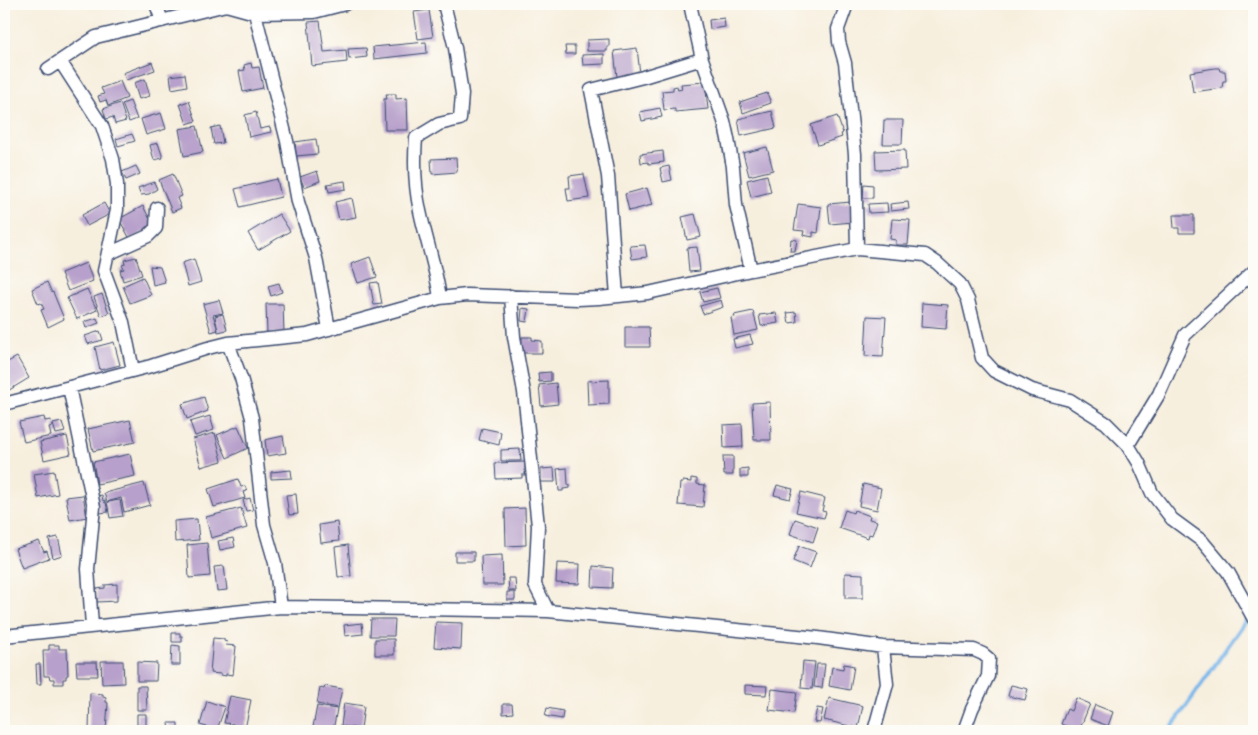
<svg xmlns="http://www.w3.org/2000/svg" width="1258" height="735" viewBox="0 0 1258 735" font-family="Itim,sans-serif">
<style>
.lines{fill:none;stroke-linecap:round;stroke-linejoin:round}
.stream{stroke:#76b5ea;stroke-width:4}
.building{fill:#b7a0cb}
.minor-casing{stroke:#3c4c71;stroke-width:15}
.minor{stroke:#fff;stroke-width:12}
</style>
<rect width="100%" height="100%" fill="#fdfcf7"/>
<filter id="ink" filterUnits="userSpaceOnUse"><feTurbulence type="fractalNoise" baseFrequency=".02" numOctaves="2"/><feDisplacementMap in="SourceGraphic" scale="10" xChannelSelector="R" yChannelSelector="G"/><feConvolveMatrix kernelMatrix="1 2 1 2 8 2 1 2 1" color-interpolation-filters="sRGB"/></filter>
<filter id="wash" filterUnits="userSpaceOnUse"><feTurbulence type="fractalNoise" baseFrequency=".0096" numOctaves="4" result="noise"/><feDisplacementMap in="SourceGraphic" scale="20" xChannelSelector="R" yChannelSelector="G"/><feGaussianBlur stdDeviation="1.12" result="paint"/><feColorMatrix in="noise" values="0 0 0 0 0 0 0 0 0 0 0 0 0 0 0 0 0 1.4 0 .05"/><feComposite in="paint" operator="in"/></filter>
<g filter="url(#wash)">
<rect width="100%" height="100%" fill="#f7efde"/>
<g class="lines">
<!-- stream -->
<path class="stream" d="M1169,731L1249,616"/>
</g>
<g id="blocks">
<!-- building -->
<path class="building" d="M429,10L433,37L418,39L414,12Z
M724,18L725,27L710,29L709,20Z
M320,21L324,52L346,50L347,62L312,66L308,22Z
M609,39V47H607V51H587V40Z
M426,42L427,53L374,59L373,47Z
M565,46H575V54H566Z
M366,48L367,57L349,59L348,49Z
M637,48L640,74L617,77L614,51Z
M604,54V64L583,65L582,55Z
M152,62L155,70L126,80L123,73Z
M251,63L252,68L259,67L263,88L243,92L239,71L245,70L244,65Z
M1215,68H1219L1220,71H1225L1226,81H1223L1222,88L1193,92L1190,72Z
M185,74L187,86L172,89L170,76Z
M145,79L150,96L139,99L134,83Z
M120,81L127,98L108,106L106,100L100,102L98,96L104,94L101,88Z
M705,82L708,109L675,112V109L664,110L662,91L673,90V87L677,86L678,90L682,89L681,84Z
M767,93L771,103L743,113L740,102Z
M386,94H396V99L407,98L408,130H385L384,99H387Z
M130,101L137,119L129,122L122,104Z
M189,101L196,121L187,124L180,104Z
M120,103L126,121L115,124L113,117L106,119L103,109Z
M660,108L662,117L642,121L640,112Z
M772,111L776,128L741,136L738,119Z
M256,112L260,129L270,127L271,132L249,137L245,115Z
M161,113L166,129L146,135L141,119Z
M837,116L843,133L841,134L842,137L818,145L811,125Z
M884,120H903L902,144H883Z
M197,126L203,152L184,156L179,129Z
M220,126L223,143L214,144L211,128Z
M132,134L135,141L118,146L116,139Z
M316,139L318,154L296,156L295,142Z
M158,143L163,158L154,160L150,145Z
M767,147L773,170L749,176L743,153Z
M905,150L906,169L876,170L875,151Z
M663,151L664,162L649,164L648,162L641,163L640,154Z
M456,158L457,172L432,174L431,159Z
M136,166L140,174L126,180L122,172Z
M669,166L672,180L663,182L660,168Z
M317,171L320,181L304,187L300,177Z
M173,174L182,196L177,198L181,208L172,212L159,180Z
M584,174L589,198L568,201L566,188H570L569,176Z
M767,175L771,192L751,197L747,180Z
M277,179L281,197L240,207L235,189Z
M345,181L346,189L329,192L327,184Z
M154,182L157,189L149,194L141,195L138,188Z
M864,184L873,185V198H863Z
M647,188L652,205L629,211L625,194Z
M352,198L356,217L339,220L335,202Z
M851,202L853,222L830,224L828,204Z
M908,202L909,209L891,211L890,204Z
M104,203L110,214L87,226L82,215Z
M887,203L888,212L869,213L868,204Z
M798,204L821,207L818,233L813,232V237L803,235L804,231L794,230Z
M143,206L154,227L130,239L119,219Z
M279,214L290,231L258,250L248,233Z
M695,214L701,237L687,240L682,217Z
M1173,215H1194V233H1179V228H1174Z
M892,219L910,220L908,245H896V240L890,239Z
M791,239L797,240L795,251H790Z
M645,245L647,257L632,259L630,246Z
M697,247L700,271L689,272L687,248Z
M136,257L142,275L123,281L120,270L124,269L122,265L125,264L124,260Z
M370,257L377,277L358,283L351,264Z
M194,259L201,282L188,286L182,263Z
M86,263L93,281L68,291L61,273Z
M150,266L160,267L165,282L153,285Z
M143,277L151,295L130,303L123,286Z
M47,282L52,293L53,292L64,319L48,327L41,310L44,309L41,303L38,304L32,289Z
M378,282L382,304L374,305L370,283Z
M279,283L282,292L271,296L268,286Z
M717,288L720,298L703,302L700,292Z
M87,289L97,310L77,319L67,298Z
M102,294L109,313L101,316L94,297Z
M219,300L223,313L213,315L218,330L211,332L203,304Z
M721,300L723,307L703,314L700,306Z
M922,303L948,305L946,329L921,327Z
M266,304H283L284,333L267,334Z
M522,308L529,309L527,322L521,321Z
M753,311L758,330L734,335L731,318L735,317L734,315Z
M796,312L797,322L789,323L787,313Z
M776,313L778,323L761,326L759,315Z
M223,314L227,330L218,332L215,316Z
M867,316L886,317L883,357L865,356Z
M97,318L99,323L86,328L84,322Z
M625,327H649L650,347H625Z
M100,331L103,340L88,344L85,336Z
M750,335L753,344L735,348L733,339Z
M522,337H532V340L542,341V353H521Z
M114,342L120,365L100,370L95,347Z
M17,357L29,378L6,392L4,388V364Z
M551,372V381L539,382L538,373Z
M609,380V404L588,405L587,381Z
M556,383L558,404L541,406L539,385Z
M204,397L208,411L187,419L182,404Z
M770,402L771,440H754L752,403Z
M210,416L214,430L195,436L190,422Z
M44,417L45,421L51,420L52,426L49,427L51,436L24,442L19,422Z
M130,420L135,442L93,451L88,429Z
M62,422L65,432L56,434L53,424Z
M742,424L743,447L724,448L723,425Z
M238,426L248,448L227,458L217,435Z
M482,428L501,432L499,445L479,440Z
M215,433L222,461L201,467L193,439Z
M67,436L71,454L44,460L40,442Z
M283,436L286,453L267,456L265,440Z
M520,449L521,461H501V450Z
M130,454L135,476L97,484L93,462Z
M723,456H733V475H724Z
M525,462V475H522V478L496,479L495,463Z
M554,468L555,482H541V469Z
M567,468L568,485H570V488L563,489V491H559L557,469Z
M748,468V477H740V469Z
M291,470L292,478L271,479V472Z
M54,471L58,494L38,498L34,474Z
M691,478L697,479V484L705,485L703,507L678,505L680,483H683V481L691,482Z
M238,479L241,487L245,486L247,491L243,492L245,498L214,507L208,489Z
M144,483L150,505L124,512L121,498L107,502L104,493Z
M863,484L881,488L877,510L859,506Z
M777,485L793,489L790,499L774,495Z
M801,492L825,498L822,511L826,512L824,518L796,512Z
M296,494L298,514L289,515L286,495Z
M83,495L87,517L70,520L66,497Z
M102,495L103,501L105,500V502H104L106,503L108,512L100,513L97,496Z
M250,498L253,510L246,511L243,500Z
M120,500L123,516L110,518L107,502Z
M241,508L247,528L211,538L206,517Z
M525,508L526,545L506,546L505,509Z
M845,510L853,513L854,510L870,516L869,519L877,521L872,535L869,534L868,538L839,528Z
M197,519L199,540L175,542L174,521Z
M795,519L818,527L813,542L790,534Z
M337,522L339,541L321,543L319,525Z
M58,537L62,555L53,558L49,539Z
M233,538L235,547L220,550L218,541Z
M39,541L44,552L47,551L49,558L22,568L15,549Z
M207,543L210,576L189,578L187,545Z
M348,545L351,576L338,577L335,547Z
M799,546L816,552L810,568L793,561Z
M455,552H474V561H455Z
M502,555L503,585H482L481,556Z
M557,563L580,564L579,584L556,583Z
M224,566L227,590L217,591L214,567Z
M593,566L613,568L612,588L592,587Z
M845,573L863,574V598H845Z
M508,578H515L516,591H509Z
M117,584V601L97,602L96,589L105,588V585Z
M507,592H515V600H507Z
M371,619H395L394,636H370Z
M436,622L462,623L461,649L434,647Z
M362,623L363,634L345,636L344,625Z
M172,633H180V636H182V642H172Z
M213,638L224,639V641L227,642L226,645L236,646L233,675L226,674V676L221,675V674L210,673Z
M375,639H394V655H375Z
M49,645H59V649H67L68,675L66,676V679H63V684H54V679H50L49,676H44L43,650H49Z
M172,645L180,646V665H171Z
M101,661H123L124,683L102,684Z
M803,661L815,662L812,689L801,688Z
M76,662H97L98,676H77Z
M137,662L157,663L156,681H137Z
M36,664H40L41,684H37Z
M817,664H825L822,688L814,687Z
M844,664L854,666L850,690L829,686L832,667L843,669Z
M745,685L767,686L766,695L745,694Z
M1011,685L1028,689L1025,700L1008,696Z
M137,686H146L147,710H137Z
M325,686L342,689L338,708L317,704L320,688L324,689Z
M772,689L797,692L794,713L769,710Z
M90,693L103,694V697L106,698V702L108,703L106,731H89Z
M230,696L251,700L245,729L232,727L233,724L224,723Z
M829,698L863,706L858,728L824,720Z
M1076,698L1090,704L1079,731L1061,724L1067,709L1071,711Z
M207,701L225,707L217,730L200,725Z
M344,703L364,706L361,729L341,726Z
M503,704H512L513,713L503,714Z
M1095,705L1113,712L1108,726L1090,719Z
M317,706L337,709L333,731H318V728L313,727Z
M547,708L563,711L562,719L545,716Z
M817,708L823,709L820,723L814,722Z
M137,714H146V731H137Z
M169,723H178V731H170Z"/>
</g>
</g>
<g filter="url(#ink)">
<use href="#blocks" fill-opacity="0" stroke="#3c4c71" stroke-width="1"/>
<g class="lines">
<defs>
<path id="minor" d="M156,4L162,21
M690,4L702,59L724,121L728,139L733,167L736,205L751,270L857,249L925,255L937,263L960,284L968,300L982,358L994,371L1032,390L1070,400L1106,423L1128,445L1139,463L1152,493L1172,519L1202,541L1228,572L1254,619
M847,4L838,29L839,42L845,63L855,154L857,249
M255,13L287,141L298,202L316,258L329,329
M60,61L102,126L113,159L117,184V210L104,271L123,322L133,370
M48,69L96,37L226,5L255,13L314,12L345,4
M108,254L148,236L156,228L157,208
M511,296L514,337L524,392L538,526L535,585L548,611
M617,296L608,176L591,90L643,77L702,59
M440,298C436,268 426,240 420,211C415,188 414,162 416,138L439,124L460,119L462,94L455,48L444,4
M228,343L241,378L252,418L264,525L275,563L281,607
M69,387L94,507L88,569L92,626
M4,404L151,366L208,348L228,343L307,335L440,298L467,295L578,299L599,298L648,293L751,270
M1128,445L1159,394L1185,335L1254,271
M4,636L281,607L548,611L818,638L883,647L974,650L983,654L989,659L988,676L972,709L964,731
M874,731L887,684L883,647"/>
</defs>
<!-- minor casing -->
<use href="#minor" class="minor-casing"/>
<!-- minor -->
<use href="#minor" class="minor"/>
</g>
</g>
<!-- margin -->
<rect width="1258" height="735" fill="none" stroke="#fdfcf7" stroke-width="20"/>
</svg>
